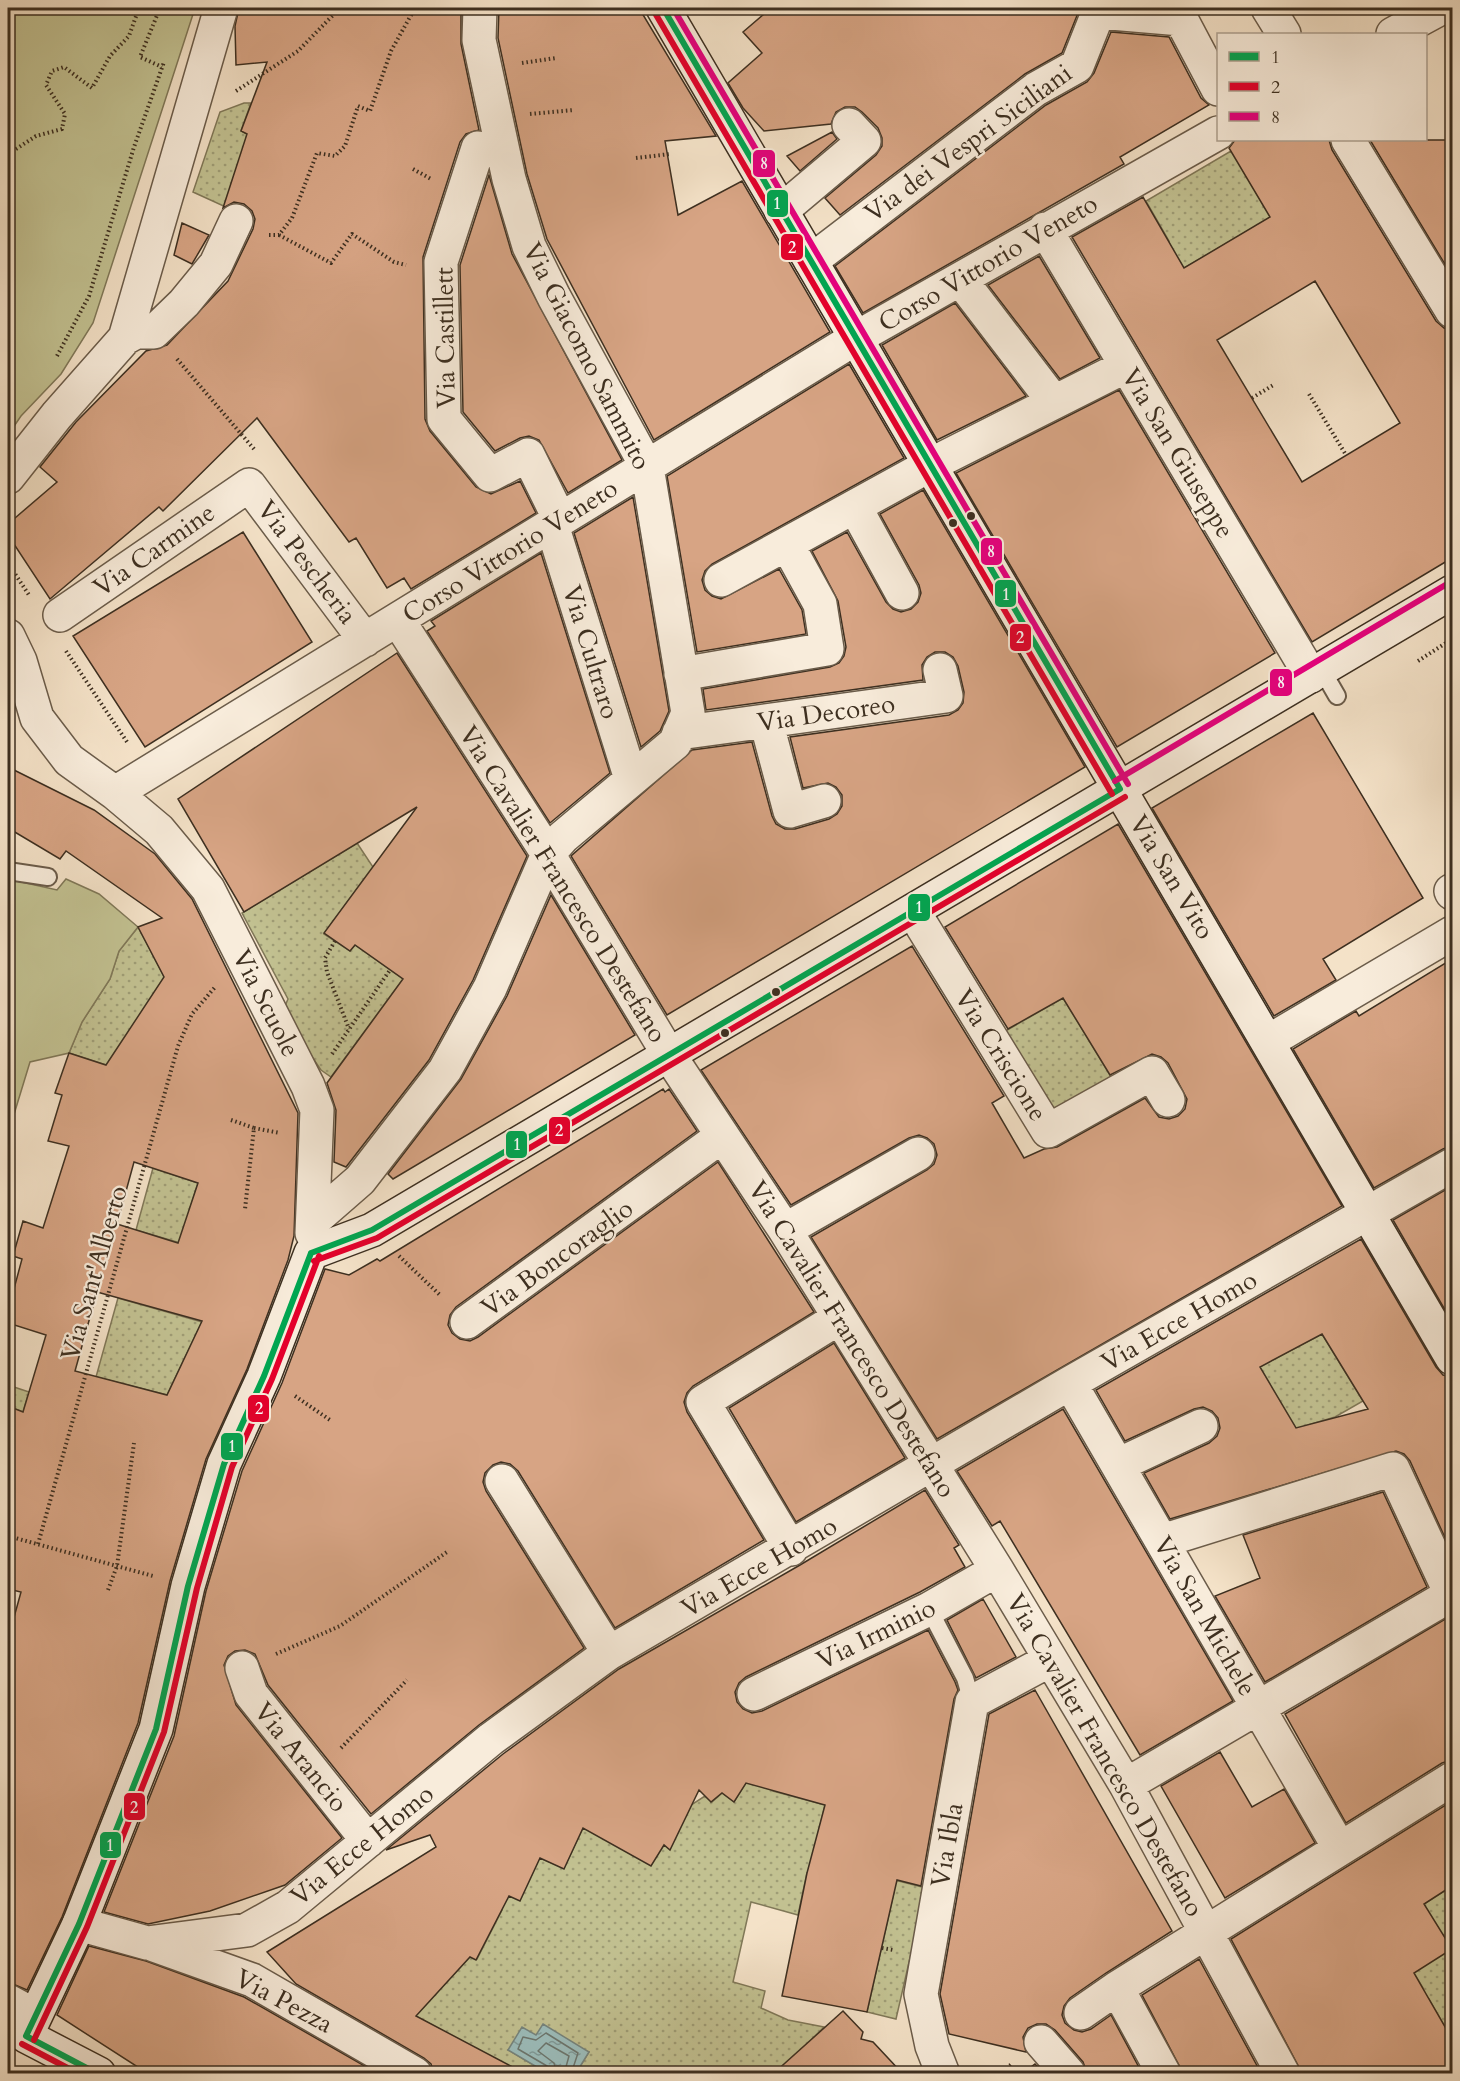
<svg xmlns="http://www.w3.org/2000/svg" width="1460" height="2081" viewBox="0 0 1460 2081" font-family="Cardo,serif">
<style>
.grass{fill:url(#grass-dots);stroke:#807858;stroke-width:1.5}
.park{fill:#c2c191;stroke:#807858;stroke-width:1.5}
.water{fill:url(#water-ripples);stroke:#76847d;stroke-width:1.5}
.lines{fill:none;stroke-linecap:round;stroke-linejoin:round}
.shore{stroke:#6c766e;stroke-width:1.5}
.building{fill:#d7a484;stroke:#3d2f20;stroke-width:1.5;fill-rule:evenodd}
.lane-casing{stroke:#6b5c4a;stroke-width:20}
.street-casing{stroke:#6b5c4a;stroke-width:36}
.secondary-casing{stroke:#3d2f20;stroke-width:36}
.path{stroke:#3d2f20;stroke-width:4;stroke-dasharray:1.5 3;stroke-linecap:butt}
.lane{stroke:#f8ecdb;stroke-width:16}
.street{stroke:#f8ecdb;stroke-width:33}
.secondary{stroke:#f8ecdb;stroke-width:33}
.bus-1-casing{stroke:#f8ecdb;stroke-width:10}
.bus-2-casing{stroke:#f8ecdb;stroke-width:10}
.bus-3-casing{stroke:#f8ecdb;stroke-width:10}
.bus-1{stroke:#00a651;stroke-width:6}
.bus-2{stroke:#e4002b;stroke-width:6}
.bus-3{stroke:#e5007d;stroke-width:6}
.bus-dot{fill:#3d2f20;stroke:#f8ecdb;stroke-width:2}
.labels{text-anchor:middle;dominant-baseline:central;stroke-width:4.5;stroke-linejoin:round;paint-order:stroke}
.street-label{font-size:26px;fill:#3d2f20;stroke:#f8ecdb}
.line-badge{stroke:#f8ecdb;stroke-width:2}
.badge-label{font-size:16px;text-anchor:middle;font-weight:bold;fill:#fff}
</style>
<defs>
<pattern id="grass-dots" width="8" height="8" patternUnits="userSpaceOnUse" patternTransform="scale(1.5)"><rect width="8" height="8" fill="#c2c191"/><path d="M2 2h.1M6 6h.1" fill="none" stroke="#9f9d76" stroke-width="1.8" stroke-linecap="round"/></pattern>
<pattern id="water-ripples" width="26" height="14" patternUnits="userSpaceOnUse" patternTransform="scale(1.5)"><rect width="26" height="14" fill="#9cbdbb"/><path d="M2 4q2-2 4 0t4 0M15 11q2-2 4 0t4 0" fill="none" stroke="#809a98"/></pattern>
</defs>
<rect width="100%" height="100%" fill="#f4e2c8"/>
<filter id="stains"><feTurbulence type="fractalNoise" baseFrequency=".00333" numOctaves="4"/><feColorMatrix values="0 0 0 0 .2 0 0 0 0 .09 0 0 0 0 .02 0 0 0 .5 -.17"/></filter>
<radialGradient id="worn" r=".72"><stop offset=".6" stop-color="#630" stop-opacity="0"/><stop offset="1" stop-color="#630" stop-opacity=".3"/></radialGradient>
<!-- grass -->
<path class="grass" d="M244,103H251L241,131L247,134L230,209L193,192L220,112Z
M1231,151L1283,210L1174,274L1169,241L1146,201Z
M357,843L377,873L366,877L324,934L350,951L355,945L403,979L331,1077L321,1070L282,1013L288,999L242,913Z
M138,927L168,984L115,1068L69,1053L82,1022L110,979L119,951Z
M1063,998L1113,1080L1046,1119L995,1037Z
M153,1168L198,1183L190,1208L187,1245L136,1230Z
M118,1298L202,1322L167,1395L96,1377Z
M1322,1334L1363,1401L1335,1417L1308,1425L1276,1443L1248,1373Z
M8,1385L29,1392L23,1412L8,1406Z
M754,1751L773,1791L825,1805L812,1859L926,1888L896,2019L867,2012L894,1892L807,1873L798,1915L751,1902L733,1982L765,1991L761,2008L788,2020L824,2027L784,2068L790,2073H576L589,2052L536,2035L508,2050L547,2073H522L402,2009L453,1950L477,1959L502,1910L484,1902L540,1858L564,1868L583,1828L664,1845L691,1805L705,1796L712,1802L722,1793L734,1802L747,1781Z
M1452,1886V2039L1429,1999L1386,2024L1398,2002L1423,1988L1414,1973L1424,1904Z"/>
<!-- park -->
<path class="park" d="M8,8H195L93,323L61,374L21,416L8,435Z
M8,879L57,890L66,879L99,894L138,927L119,951L110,979L82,1022L69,1053L30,1062L8,1134Z"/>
<!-- water -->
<path class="water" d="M543,2024L589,2052L576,2073H547L508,2050L522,2027L536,2035Z"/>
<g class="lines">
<!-- shore -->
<path class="shore" d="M549,2074L547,2066L518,2049L523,2037L536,2040L546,2033L578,2053L571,2074
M557,2074L554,2063L538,2051L546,2043L569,2056L564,2074"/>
</g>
<!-- building -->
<path class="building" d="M239,8H461V44L479,130L466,134L460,142L423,257L425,419L430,431L476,487L491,494L520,481L536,513L411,589L404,578L387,588L356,538L349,542L257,418L163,511L159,507L50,599L8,535V524L57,482L40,467L76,422L146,351L167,345L228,281L253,229L255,219L252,211L244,204L234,202L223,208L247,134L241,131L267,62L236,65L235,26Z
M499,8H639L716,136L665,141L678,215L742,181L830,332L654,440L547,239L527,174L498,38Z
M771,8H1080L1062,53L1025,74L840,215L825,198L876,155L882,146V138L878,128L862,112L855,107H845L836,112L831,124L764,131L743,108L728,83L762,53L743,32Z
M1111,32L1169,37L1201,98L1209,105L1120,157L1124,164L863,313L835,266L1046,105L1087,82L1094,73Z
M832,132L837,139L800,171L787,156Z
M1235,140H1329L1332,150L1436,321L1444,328L1452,330V558L1312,642L1072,237L1143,197L1184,268L1270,217L1229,148ZM1315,281L1400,423L1302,482L1217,340Z
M1370,140H1452V276Z
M489,175L512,254L622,460L568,493L539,440L529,436L520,438L495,451L463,412L460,265Z
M182,223L209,235L192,264L174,255Z
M1039,256L1100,358L1060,379L988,285Z
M955,303L1026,396L937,440L882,345Z
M849,364L904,458L712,564L705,571L702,580L705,590L712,596L721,599L779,569L802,610L806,634L697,652L667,476Z
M1119,390L1275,653L1117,747L956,473Z
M923,490L1085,767L667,1015L571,856L692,750L752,742L772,816L776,824L785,829H795L829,819L837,814L842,806V795L836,787L828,783L803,788L790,737L949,715L958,710L963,703L964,692L958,666L953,657L945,652H935L927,657L922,665L923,680L706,710L703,689L830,667L839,663L844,656L846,647L838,601L812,551L847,532L886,602L893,609L901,612L911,609L918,602L921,593L919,585L880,514Z
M633,497L669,711L660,731L641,747L574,533Z
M243,532L312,642L145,747L73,636Z
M541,553L610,773L550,823L427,631L435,626L431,621Z
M397,653L527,856L473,980L429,1060L346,1167L334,1162L336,1110L327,1083L403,979L355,945L350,951L324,933L417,807L244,912L178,799Z
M1313,713L1423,898L1323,959L1336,980L1274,1016L1152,808Z
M8,767L94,810L155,854L192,899L298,1113L294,1236L288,1260L247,1369L206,1459L170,1581L138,1723L62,1917L27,1990L8,1982V1639L21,1592L8,1589V1406L23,1412L46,1335L8,1323V1311L22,1259L13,1256L23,1221L43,1228L69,1146L48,1141L62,1095L55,1093L69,1053L106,1065L164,977L138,927L162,918L66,851L60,859L8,828ZM134,1162L198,1183L178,1243L117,1224ZM97,1292L202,1321L167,1395L75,1371Z
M1118,824L1342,1206L937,1439L811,1237L927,1170L934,1164L937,1155L934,1144L927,1138L919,1135L909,1138L791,1205L701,1070L912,946L1004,1096L992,1103L1024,1158L1044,1149L1057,1147L1145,1098L1159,1117L1169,1119L1178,1116L1185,1109L1187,1099L1168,1063L1161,1057L1152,1054L1110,1075L1063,998L1008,1029L945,927Z
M551,895L635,1035L393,1179L388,1174L461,1079L507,996Z
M1452,959V1146L1443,1149L1374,1188L1293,1049L1356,1011L1359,1016Z
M663,1089L665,1092L669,1089L697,1131L456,1307L450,1315L448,1325L452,1333L460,1339L470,1341L478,1337L718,1162L814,1312L693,1386L687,1393L684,1402L687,1412L764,1540L615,1628L518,1471L510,1464L501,1462L493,1465L485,1473L483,1482L486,1491L584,1648L479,1725L371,1814L268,1685L255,1654L245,1650L235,1651L228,1656L224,1665L236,1705L342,1838L285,1885L210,1911L148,1924L104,1912L174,1736L206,1591L242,1471L282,1383L325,1269L349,1275L377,1259L380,1261Z
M1452,1186V1322L1393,1220Z
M1361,1239L1436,1367L1443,1375L1452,1377V1553L1410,1461L1404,1454L1396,1451L1170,1519L1144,1473L1209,1443L1217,1436L1220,1428L1218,1418L1212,1411L1203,1407L1194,1409L1125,1441L1096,1390ZM1322,1334L1368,1409L1296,1428L1260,1367Z
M834,1343L905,1458L796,1522L729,1408Z
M1063,1409L1233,1701L1140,1755L1000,1521L992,1526L957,1471Z
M925,1490L959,1545L954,1548L965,1567L920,1592L746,1677L739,1683L735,1692L737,1702L743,1709L752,1713L762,1711L928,1630L955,1682L958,1690L954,1699L921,1886L897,1880L867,2012L782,1996L807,1873L825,1805L746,1783L734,1802L722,1793L711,1802L699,1790L670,1850L664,1845L651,1866L583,1828L564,1869L540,1858L520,1901L509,1896L476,1960L470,1957L416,2016L524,2073H434L431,2064L424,2058L296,1984L267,1952L436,1847L430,1835L386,1850L503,1754L619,1669L800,1565Z
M1383,1492L1427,1587L1265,1682L1215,1596L1260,1578L1243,1535Z
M983,1599L1016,1657L976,1678L947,1620Z
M1452,1615V1760L1442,1763L1346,1823L1285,1714Z
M1035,1690L1172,1931L1106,1973L1070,1998L1064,2006L1062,2015L1065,2023L1074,2030L1082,2032L1091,2029L1111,2015L1142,2073H1087L1083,2062L1055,2030L1046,2024H1037L1028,2028L1023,2037L1026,2052L949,2034L940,1994L989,1714Z
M1220,1752L1252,1807L1284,1789L1315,1843L1225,1898L1161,1786Z
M1452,1801V1886L1424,1904L1452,1949L1414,1973L1452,2039V2073H1302L1231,1939Z
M89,1946L146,1961L244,1997L377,2073H147L57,2015Z
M1199,1959L1261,2073H1183L1142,1995Z
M843,2011L863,2032L861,2039L873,2042L902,2073H774Z
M1035,2064L1044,2073H1023Z"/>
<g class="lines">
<defs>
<path id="lane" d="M1322,670L1337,696
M8,871L48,877
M929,1609L965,1678L972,1702"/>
<path id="street" d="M1268,8L1284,34
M1099,12L1181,19L1218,89
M1393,34L1441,8
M1348,140L1452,311
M478,148L441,262L444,419L490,475L528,455L560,520
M781,211L864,141L849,125
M1045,229L1311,676
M811,261L1036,89L1077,66L1100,8
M960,279L1054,402
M125,338L136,332H154L184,303L216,264L236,221
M8,477L57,415L125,338L221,8
M855,507L902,593
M552,525L631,779
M721,580L930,465L1126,366
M60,615L249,485L365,640
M398,620L548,854L669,1055L785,1230L997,1570L1126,1785L1283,2074
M8,636L20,661L37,718L69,760L115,793L159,830L208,889L308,1086L317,1110L312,1233
M681,674L827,649L820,604L787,544
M766,721L790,811L824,801
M679,733L946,696L940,670
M115,793L856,338L1218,133
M1451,891L1452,893
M913,911L1048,1131L1152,1073L1168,1100
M1269,1041L1452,933
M313,1221L360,1180L445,1070L490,988L548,854L563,837L675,743L688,713L647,467L554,297L529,246L509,179L479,40L480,8
M785,1230L918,1154
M467,1322L722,1136
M1070,1383L1340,1849
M1118,1465L1201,1426
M502,1481L609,1653
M1162,1541L1393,1469L1451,1594
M791,1549L703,1402L839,1318
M242,1668L251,1694L368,1841
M754,1694L929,1609L997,1570
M1126,1785L1452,1594
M79,1924L147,1943L247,1930L288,1907L491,1739L609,1653L1070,1383L1452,1165
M154,1945L252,1980L415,2074
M1117,1988L1164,2074
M8,2001L34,2015
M1081,2013L1117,1988L1452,1779
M1041,2042L1069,2074
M943,2074L932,2046L921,1994L972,1702L1050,1660"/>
<path id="secondary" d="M663,8L1452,1358
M99,2074L26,2036L79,1924L156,1729L188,1586L224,1464L264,1376L311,1253L372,1230L1452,592"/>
</defs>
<!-- lane casing -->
<use href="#lane" class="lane-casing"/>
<!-- street casing -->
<use href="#street" class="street-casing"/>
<!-- secondary casing -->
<use href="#secondary" class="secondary-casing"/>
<!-- path -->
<path class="path" d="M160,8L140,57L162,67
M8,9L9,8
M522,63L556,58
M236,91L298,51L340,8
M530,114L574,110
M636,158L670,154
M413,169L431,179
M8,174L13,151L36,136L62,129L65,114L46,85L52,71L64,67L92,88L110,56L129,36L139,8
M269,235H279L292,218L317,153L335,156L345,146L358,106L370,111L391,51L415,8
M279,235L331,263L352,234L394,262L406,265
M57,356L89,296L134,147L164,62
M177,359L254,449
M1309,394L1346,455
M1252,398L1275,384
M8,563L29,595
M66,651L127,742
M1418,661L1452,639
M335,941L325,958L327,972L349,1029
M332,1054L390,970
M231,1120L254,1128L245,1209
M254,1128L280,1133
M399,1256L441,1296
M295,1396L330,1420
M8,1536L153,1576
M38,1544L178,1046L192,1014L216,986
M108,1590L117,1566L134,1443
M276,1654L340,1626L447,1552
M341,1748L407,1680
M882,1948L893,1950
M999,2074L1013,2063"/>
<!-- lane -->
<use href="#lane" class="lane"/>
<!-- street -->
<use href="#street" class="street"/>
<!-- secondary -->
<use href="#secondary" class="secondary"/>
<defs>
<path id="bus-1" d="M663,8L1120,789
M311,1253L372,1230L1120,789
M26,2036L79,1924L156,1729L188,1586L224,1464L264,1376L311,1253
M26,2036L98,2074"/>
<path id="bus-2" d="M655,13L1112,794
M314,1261L377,1238L1125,797
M34,2040L87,1927L164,1732L197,1588L232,1467L272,1379L319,1256
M22,2044L79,2074"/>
<path id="bus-3" d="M673,8L1128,784
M1115,781L1447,584"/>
</defs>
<!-- bus-1 casing -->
<use href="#bus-1" class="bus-1-casing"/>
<!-- bus-2 casing -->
<use href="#bus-2" class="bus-2-casing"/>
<!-- bus-3 casing -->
<use href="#bus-3" class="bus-3-casing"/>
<!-- bus-1 -->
<use href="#bus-1" class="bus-1"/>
<!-- bus-2 -->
<use href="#bus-2" class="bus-2"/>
<!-- bus-3 -->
<use href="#bus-3" class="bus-3"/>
</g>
<!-- markers -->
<g class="bus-dot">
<circle cx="971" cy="516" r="5"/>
<circle cx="953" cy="523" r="5"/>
<circle cx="776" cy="992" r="5"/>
<circle cx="725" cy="1033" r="5"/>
</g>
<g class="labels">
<!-- street labels -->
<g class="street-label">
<text transform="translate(968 143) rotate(-36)">Via dei Vespri Siciliani</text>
<text transform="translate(988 263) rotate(-30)">Corso Vittorio Veneto</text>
<text transform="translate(445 338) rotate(-91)">Via Castillett</text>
<text transform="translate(587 356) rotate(63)">Via Giacomo Sammito</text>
<text transform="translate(1178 453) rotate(59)">Via San Giuseppe</text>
<text transform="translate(154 550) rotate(-35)">Via Carmine</text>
<text transform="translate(510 551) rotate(-32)">Corso Vittorio Veneto</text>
<text transform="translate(307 562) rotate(53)">Via Pescheria</text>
<text transform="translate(591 652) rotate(73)">Via Cultraro</text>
<text transform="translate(826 713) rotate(-8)">Via Decoreo</text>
<text transform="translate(1172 877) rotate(59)">Via San Vito</text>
<text transform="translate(563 884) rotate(58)">Via Cavalier Francesco Destefano</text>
<text transform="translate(266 1003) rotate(63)">Via Scuole</text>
<text transform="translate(1001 1055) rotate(58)">Via Criscione</text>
<text transform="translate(557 1258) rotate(-36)">Via Boncoraglio</text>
<text transform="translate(94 1273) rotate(-74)">Via Sant'Alberto</text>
<text transform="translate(1179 1321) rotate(-30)">Via Ecce Homo</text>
<text transform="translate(852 1339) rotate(58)">Via Cavalier Francesco Destefano</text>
<text transform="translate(759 1567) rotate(-30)">Via Ecce Homo</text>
<text transform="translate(1205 1616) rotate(60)">Via San Michele</text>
<text transform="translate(876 1634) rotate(-26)">Via Irminio</text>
<text transform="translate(1105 1755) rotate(60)">Via Cavalier Francesco Destefano</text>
<text transform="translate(301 1757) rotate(51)">Via Arancio</text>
<text transform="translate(362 1845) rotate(-39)">Via Ecce Homo</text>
<text transform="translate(947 1845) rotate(-80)">Via Ibla</text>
<text transform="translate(284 2001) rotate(28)">Via Pezza</text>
</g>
</g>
<g class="line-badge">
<rect x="752" y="149" width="24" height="29" rx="6" fill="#e5007d"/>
<rect x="766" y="189" width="23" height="29" rx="6" fill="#00a651"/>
<rect x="780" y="233" width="24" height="28" rx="6" fill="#e4002b"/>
<rect x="980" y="537" width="23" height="29" rx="6" fill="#e5007d"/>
<rect x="994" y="579" width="23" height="29" rx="6" fill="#00a651"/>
<rect x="1009" y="623" width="23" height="29" rx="6" fill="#e4002b"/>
<rect x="1269" y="668" width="24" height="29" rx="6" fill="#e5007d"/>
<rect x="907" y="893" width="24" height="29" rx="6" fill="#00a651"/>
<rect x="548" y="1116" width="23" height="29" rx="6" fill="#e4002b"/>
<rect x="505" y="1130" width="23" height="29" rx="6" fill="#00a651"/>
<rect x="247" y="1394" width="23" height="29" rx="6" fill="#e4002b"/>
<rect x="220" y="1432" width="24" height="29" rx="6" fill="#00a651"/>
<rect x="123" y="1792" width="23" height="29" rx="6" fill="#e4002b"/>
<rect x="99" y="1831" width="23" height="28" rx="6" fill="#00a651"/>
</g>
<g class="badge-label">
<text x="764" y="169">8</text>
<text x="777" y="209">1</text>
<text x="792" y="253">2</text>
<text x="991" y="557">8</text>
<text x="1006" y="600">1</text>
<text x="1020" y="643">2</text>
<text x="1281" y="688">8</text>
<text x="919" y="913">1</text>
<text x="559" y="1136">2</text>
<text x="517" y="1150">1</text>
<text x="259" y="1414">2</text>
<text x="232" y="1452">1</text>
<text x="134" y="1813">2</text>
<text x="110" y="1851">1</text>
</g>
<!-- margin -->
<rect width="1460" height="2081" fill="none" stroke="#f4e2c8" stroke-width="30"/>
<rect x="9" y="9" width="1442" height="2063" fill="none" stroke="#3d2f20" stroke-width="3"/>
<rect x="15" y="15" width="1430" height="2051" fill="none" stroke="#3d2f20" stroke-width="1.5"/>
<!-- legend -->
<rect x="1217" y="33" width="210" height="108" fill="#f8ecdb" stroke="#ada090" stroke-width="1.5"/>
<rect x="1229" y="52" width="30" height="9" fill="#00a651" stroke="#ada090" stroke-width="1.5"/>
<text x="1271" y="63" font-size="18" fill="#3d2f20">1</text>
<rect x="1229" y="82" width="30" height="9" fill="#e4002b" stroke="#ada090" stroke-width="1.5"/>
<text x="1271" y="93" font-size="18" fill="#3d2f20">2</text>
<rect x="1229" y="112" width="30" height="9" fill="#e5007d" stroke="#ada090" stroke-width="1.5"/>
<text x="1271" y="123" font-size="18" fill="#3d2f20">8</text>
<rect width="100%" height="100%" filter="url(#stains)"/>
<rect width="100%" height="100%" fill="url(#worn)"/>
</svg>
